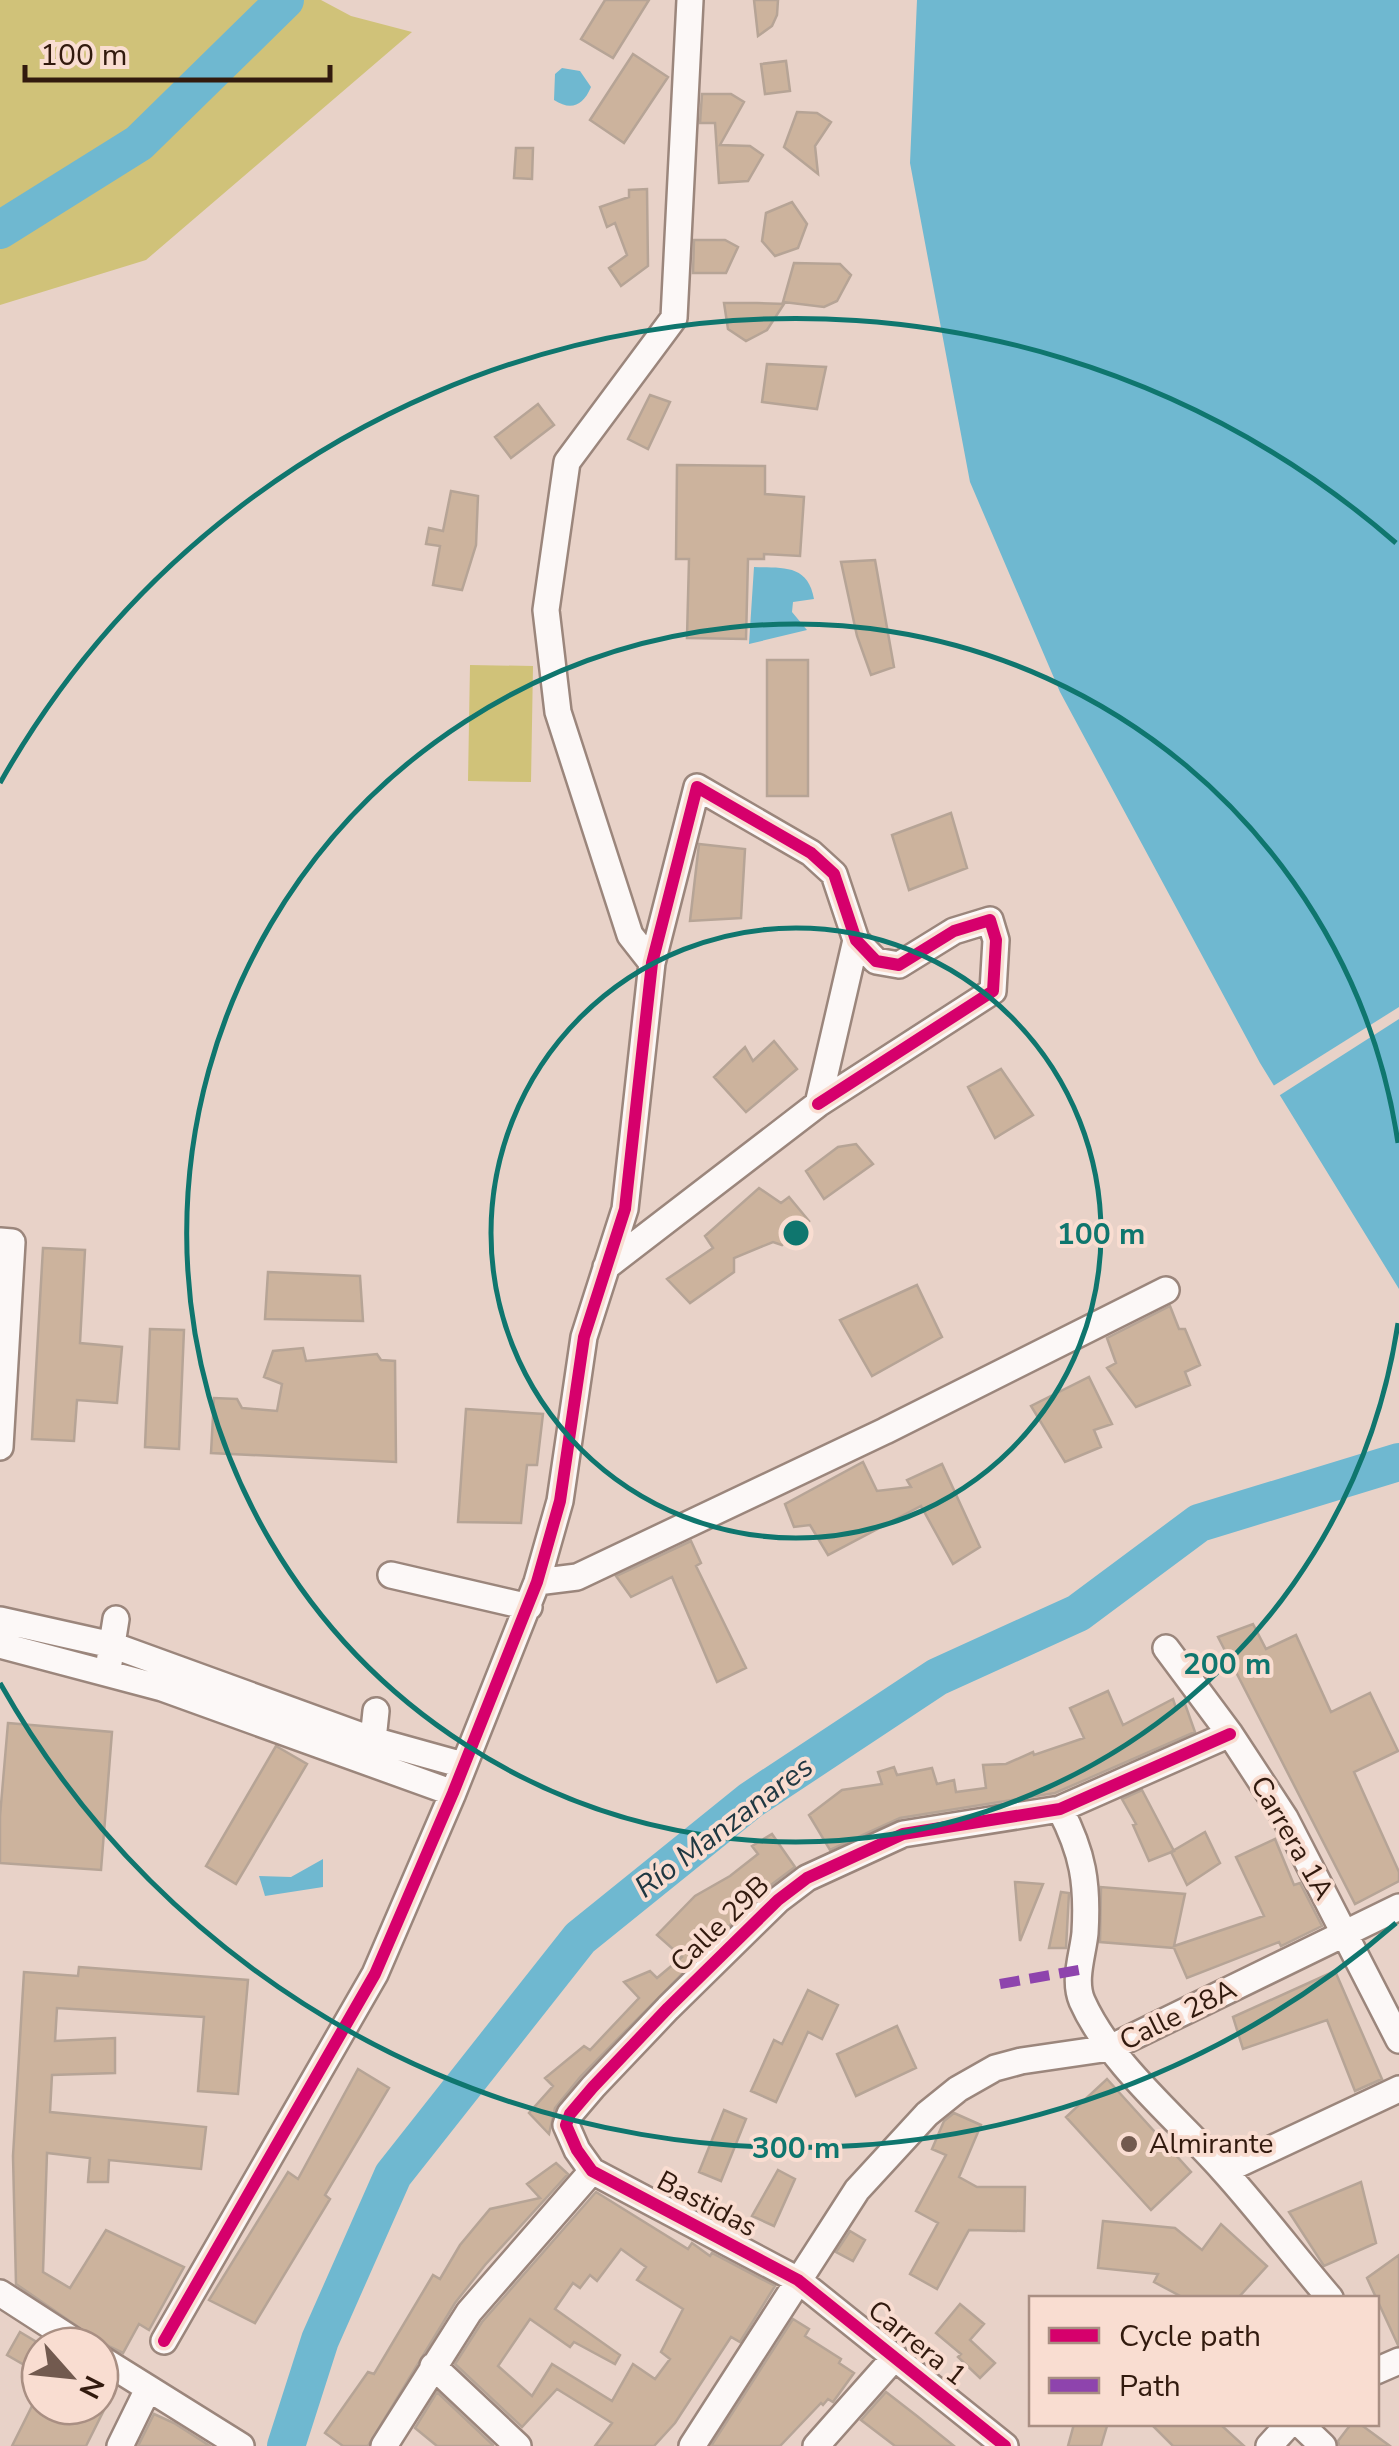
<svg xmlns="http://www.w3.org/2000/svg" width="1399" height="2446" viewBox="0 0 1399 2446" font-family="'Nunito Sans',sans-serif">
<style>
.green{fill:#d0c279}
.water{fill:#6fb8d0}
.pier{fill:#e8d2c8}
.lines{fill:none;stroke-linecap:round;stroke-linejoin:round}
.river{stroke:#6fb8d0;stroke-width:38}
.building{fill:#ccb39d;stroke:#b6a496;stroke-width:2.5;fill-rule:evenodd}
.minor-casing{stroke:#9b867c;stroke-width:30}
.minor{stroke:#fcf8f7;stroke-width:25}
.quiet{stroke:#8e44ad;stroke-width:10;stroke-dasharray:20 10;stroke-linecap:butt}
.cycleway-casing{stroke:#f9ddd1;stroke-width:19}
.cycleway{stroke:#d6006c;stroke-width:12}
.ring{fill:none;stroke:#0f766e;stroke-width:5}
.poi-dot{fill:#725a4f;stroke:#f9ddd1;stroke-width:4}
.labels{text-anchor:middle;dominant-baseline:central;stroke-width:8;stroke-linejoin:round;paint-order:stroke}
.street-label{font-size:28px;fill:#321a0e;stroke:#f9ddd1}
.poi-label{font-size:28px;fill:#321a0e;stroke:#f9ddd1;text-anchor:start}
.water-label{font-size:30px;font-style:italic;fill:#203842;stroke:#f9ddd1}
.centre{fill:#0f766e;stroke:#f9ddd1;stroke-width:5}
.ring-label{font-size:30px;text-anchor:middle;font-weight:bold;fill:#0f766e;stroke:#f9ddd1;stroke-width:8;stroke-linejoin:round;paint-order:stroke}
</style>
<rect width="100%" height="100%" fill="#e8d2c8"/>
<!-- green -->
<path class="green" d="M0,0H321L351,16L412,32L146,260L0,305Z
M470,665L533,666L531,782L468,781Z"/>
<!-- water -->
<path class="water" d="M917,0H1399V1289L1260,1063L1060,692L970,482L910,163Z
M562,68L580,71L591,87C583,106 571,111 554,100L555,74Z
M754,567C783,568 808,564 814,599L793,602L792,612L807,630L749,644Z
M323,1859V1887L265,1896L259,1876L291,1877Z"/>
<!-- pier -->
<path class="pier" d="M1399,1007V1019L1277,1097L1270,1088Z"/>
<g class="lines">
<!-- river -->
<path class="river" d="M0,230L139,143L285,0
M286,2446L320,2340L393,2175L580,1938L751,1800L937,1677L1078,1613L1199,1523L1399,1462"/>
</g>
<!-- building -->
<path class="building" d="M605,0H649L613,58L581,39Z
M754,0H778L777,15L772,26L758,36Z
M633,54L668,77L624,143L590,120Z
M786,61L790,91L765,94L761,64Z
M702,94H731L744,102L720,145L750,146L763,155L748,181L719,183L715,123H700Z
M797,112L817,113L831,122L815,146L818,174L784,147Z
M516,148H533L532,179L514,178Z
M647,189L648,266L621,286L609,268L627,255L615,223L607,227L600,207L629,197V190Z
M792,202L807,224L798,248L775,256L762,241L766,213Z
M694,240H725L738,247L726,273H693Z
M794,263L840,264L851,275L837,301L824,307L783,302Z
M724,303H757L784,304L767,330L746,341L728,329Z
M767,364L826,367L817,409L762,402Z
M650,395L670,402L648,449L628,439Z
M538,404L554,425L511,458L495,437Z
M677,465L765,466V494L804,497L800,556L764,554V559H748L746,639L687,638L689,559H676Z
M451,491L478,496L476,545L462,590L433,585L440,546L426,544L429,528L443,531Z
M875,560L894,667L871,675L857,636L841,562Z
M767,660H808V796H767Z
M951,813L967,868L909,890L892,835Z
M699,844L745,849L741,918L690,921Z
M774,1041L797,1069L746,1112L714,1077L745,1047L753,1061Z
M1001,1069L1033,1115L995,1138L968,1087Z
M856,1144L873,1164L824,1199L806,1171L838,1147Z
M759,1188L781,1203L789,1197L809,1221L782,1245L773,1242L734,1258V1272L690,1303L667,1279L713,1248L705,1236Z
M43,1248L85,1250L80,1343L122,1347L117,1403L77,1400L74,1441L32,1439Z
M268,1272L360,1276L363,1321L265,1319Z
M917,1285L942,1337L872,1376L840,1320Z
M1170,1306L1179,1329H1185L1200,1365L1185,1372L1190,1385L1136,1407L1107,1368L1116,1363L1107,1338Z
M150,1329L184,1330L179,1449L145,1447Z
M303,1348L306,1361L377,1354L381,1360L395,1361L396,1462L211,1453L214,1398L237,1399L242,1408L277,1411L282,1384L264,1377L273,1351Z
M1089,1377L1112,1424L1094,1430L1101,1447L1065,1462L1031,1406Z
M466,1409L543,1414L537,1465H527L521,1523L458,1522Z
M863,1462L877,1491L911,1487L907,1480L942,1464L980,1547L953,1564L921,1506L828,1555L810,1525L794,1527L785,1504Z
M691,1541L701,1563L696,1566L746,1668L717,1682L672,1577L631,1597L616,1576Z
M1253,1624L1266,1649L1296,1635L1331,1712L1370,1693L1398,1751L1354,1772L1399,1872V1881L1355,1904L1218,1637Z
M1108,1691L1123,1725L1173,1699L1176,1708L1185,1704L1195,1732L1055,1793L900,1818L830,1850L809,1815L842,1790L882,1784L878,1772L894,1767L897,1775L932,1768L937,1784L954,1780L956,1792L986,1788L983,1765L1006,1764L1033,1752L1034,1755L1084,1738L1070,1708Z
M8,1723L112,1732L101,1870L0,1863V1816Z
M276,1746L307,1764L236,1884L206,1866Z
M1142,1790L1174,1851L1149,1861L1133,1825L1136,1824L1122,1799Z
M1205,1832L1220,1863L1187,1885L1171,1852Z
M772,1834L795,1867L767,1888L581,2076L555,2108L549,2134L529,2113L553,2086L545,2078L584,2046L590,2050L639,1998L624,1982L650,1971L657,1978L682,1957L657,1935L695,1896L730,1876L758,1854L752,1846Z
M1275,1839L1294,1885L1300,1883L1322,1926L1281,1946L1279,1942L1187,1978L1174,1948L1100,1942L1101,1887L1185,1894L1174,1946L1264,1916L1236,1857Z
M1015,1882L1043,1884L1020,1941Z
M1061,1892L1069,1893L1066,1948H1049Z
M79,1967L248,1980L238,2094L198,2091L204,2017L57,2008L55,2041L115,2038V2073L52,2075L50,2112L206,2127L201,2169L109,2160L108,2182H88L90,2158L47,2153L43,2272L70,2288L106,2230L184,2267L149,2330L139,2324L123,2353L100,2342L16,2284L13,2156L24,1972L78,1976Z
M1335,1971L1382,2079L1355,2091L1327,2020L1243,2049L1233,2017Z
M808,1990L838,2005L822,2039L808,2032L776,2102L751,2091L774,2040L782,2044Z
M897,2026L916,2068L856,2096L837,2054Z
M358,2069L389,2088L325,2195L330,2199L255,2323L209,2300L288,2172L298,2179Z
M1107,2079L1191,2172L1151,2210L1066,2117Z
M724,2110L746,2119L721,2181L699,2172Z
M954,2113L981,2125L959,2177L977,2187H1025L1024,2231L969,2230L937,2289L910,2274L938,2223L916,2211L946,2155L932,2149L944,2121Z
M556,2163L568,2174L485,2265L455,2303L368,2446H343L325,2433L368,2372L374,2374L433,2275L440,2279L460,2245L490,2209L540,2198L527,2184Z
M778,2170L795,2179L774,2226L752,2216Z
M1361,2182L1376,2243L1324,2266L1289,2212Z
M596,2192L688,2249L692,2243L710,2256L712,2253L775,2286L740,2342L731,2337L675,2423L654,2446H595L612,2423L557,2389L522,2427L455,2364L482,2322ZM621,2249L646,2267L637,2280L683,2309L661,2352L670,2359L655,2379L633,2364L612,2401L552,2364L532,2396L498,2366L530,2319L570,2347L574,2342L615,2364L620,2355L555,2309L573,2283L580,2288L590,2275L597,2281Z
M1103,2221L1175,2228L1202,2250L1221,2224L1267,2266L1238,2298H1184L1154,2282L1158,2274L1098,2268Z
M850,2231L865,2240L853,2261L836,2252Z
M1399,2255V2345H1398L1367,2278Z
M960,2304L984,2324L970,2340L995,2363L980,2378L958,2357L961,2354L936,2333Z
M793,2319L809,2329L805,2336L841,2359L839,2363L854,2373L833,2402L828,2399L823,2405L821,2403L780,2446H711Z
M20,2332L40,2344V2374L7,2355Z
M437,2392L493,2445L492,2446H437L415,2428Z
M886,2392L917,2416L954,2446H895L861,2420Z
M32,2406H106L86,2446H12Z
M154,2414L174,2423L210,2446H138Z
M1074,2424L1107,2426L1101,2446H1068Z
M1151,2424H1220L1244,2446H1173Z
M1351,2424H1360L1390,2446H1339L1338,2441Z"/>
<g class="lines">
<defs>
<path id="minor" d="M652,963L630,935L558,712L546,610L567,462L674,318L690,0
M818,1104L856,940
M0,1241L12,1242L0,1447
M391,1575L529,1607
M537,1582L577,1577L885,1431L1166,1290
M0,1620L112,1645L373,1740L463,1765
M0,1645L162,1688L453,1793
M1166,1648L1230,1734L1285,1818L1399,2040
M109,1663L116,1619
M367,1755L373,1740L376,1711
M1060,1809C1083,1853 1088,1883 1085,1933C1083,1954 1073,1980 1082,2001C1110,2064 1177,2118 1223,2170C1260,2211 1294,2256 1330,2298
M1224,2171L1399,2089
M0,2293L82,2346
M164,2341L375,1974L453,1793L537,1582L560,1501L584,1337L625,1209L652,963L697,787L811,853L834,874L856,940L876,961L899,965L954,931L990,920L996,940L993,991L818,1104L606,1267
M100,2358L241,2446
M433,2366L518,2446
M1376,2371L1399,2361
M1300,2424L1323,2446
M120,2446L148,2389
M384,2446L469,2312L592,2171
M692,2446L857,2190L927,2114L958,2089L995,2068L1021,2061L1110,2048L1399,1907
M816,2446L895,2357
M1005,2446L798,2280L592,2171L577,2150L566,2125L570,2114L593,2087L668,2008L778,1900L807,1878L903,1834L1060,1809L1230,1734
M1269,2446L1289,2424"/>
</defs>
<!-- minor casing -->
<use href="#minor" class="minor-casing"/>
<!-- minor -->
<use href="#minor" class="minor"/>
<!-- quiet -->
<path class="quiet" d="M1000,1984L1079,1970"/>
<defs>
<path id="cycleway" d="M164,2341L375,1974L453,1793L537,1582L560,1501L584,1337L625,1209L652,963L697,787L811,853L834,874L856,940L876,961L899,965L954,931L990,920L996,940L993,991L818,1104
M1005,2446L798,2280L592,2171L577,2150L566,2125L570,2114L593,2087L668,2008L778,1900L807,1878L903,1834L1060,1809L1230,1734"/>
</defs>
<!-- cycleway casing -->
<use href="#cycleway" class="cycleway-casing"/>
<!-- cycleway -->
<use href="#cycleway" class="cycleway"/>
</g>
<!-- distance rings -->
<g class="ring">
<circle cx="796" cy="1233" r="305"/>
<path d="M1398 1323A609 609 0 1 1 1398 1143"/>
<path d="M1396 1923A914 914 0 0 1 0 1683M0 783A914 914 0 0 1 1396 543"/>
</g>
<!-- markers -->
<circle class="poi-dot" cx="1129" cy="2144" r="10"/>
<g class="labels">
<!-- street labels -->
<g class="street-label">
<text transform="translate(1292 1838) rotate(60)">Carrera 1A</text>
<text transform="translate(720 1924) rotate(-44)">Calle 29B</text>
<text transform="translate(1178 2015) rotate(-26)">Calle 28A</text>
<text transform="translate(707 2204) rotate(28)">Bastidas</text>
<text transform="translate(917 2343) rotate(39)">Carrera 1</text>
</g>
<!-- poi labels -->
<g class="poi-label">
<text x="1149" y="2144">Almirante</text>
</g>
<!-- water labels -->
<g class="water-label">
<text transform="translate(724 1827) rotate(-37)">Río Manzanares</text>
</g>
</g>
<circle cx="796" cy="1233" r="15" class="centre"/>
<g class="ring-label">
<text x="1101" y="1244">100 m</text>
<text x="1227" y="1674">200 m</text>
<text x="796" y="2158">300 m</text>
</g>
<!-- legend -->
<rect x="1029" y="2296" width="350" height="130" fill="#f9ddd1" stroke="#a98f83" stroke-width="2.5"/>
<rect x="1049" y="2328" width="50" height="15" fill="#d6006c" stroke="#a98f83" stroke-width="2.5"/>
<text x="1119" y="2346" font-size="30" fill="#321a0e">Cycle path</text>
<rect x="1049" y="2378" width="50" height="15" fill="#8e44ad" stroke="#a98f83" stroke-width="2.5"/>
<text x="1119" y="2396" font-size="30" fill="#321a0e">Path</text>
<!-- north arrow -->
<g transform="translate(70 2376) rotate(117)"><circle r="48" fill="#f9ddd1" stroke="#a98f83" stroke-width="2.5"/>
<path d="M0-8L18 38L0 25L-18 38Z" fill="#725a4f"/>
<text y="-15" font-size="28" font-weight="bold" text-anchor="middle" fill="#321a0e">N</text>
</g>
<!-- scale -->
<path d="M25 65v15h305v-15" fill="none" stroke="#321a0e" stroke-width="5"/>
<text x="40" y="65" font-size="30" fill="#321a0e" stroke="#f9ddd1" stroke-width="8" paint-order="stroke">100 m</text>
</svg>
